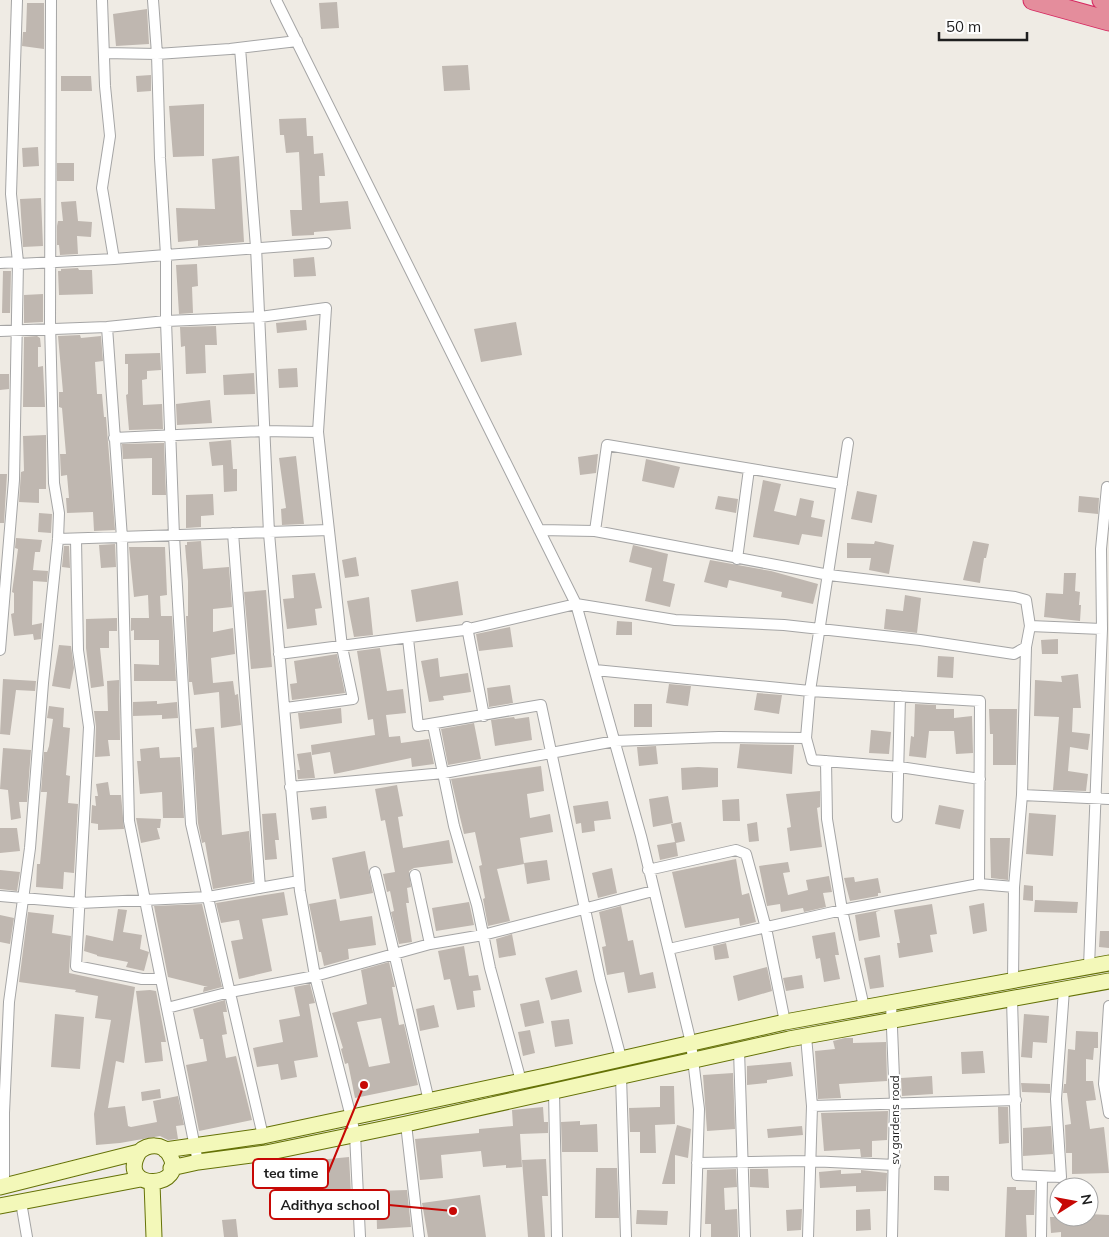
<svg xmlns="http://www.w3.org/2000/svg" width="1109" height="1237" viewBox="0 0 1109 1237" font-family="Mulish,sans-serif">
<style>
.building{fill:#bfb7b0;fill-rule:evenodd}
.lines{fill:none;stroke-linecap:round;stroke-linejoin:round}
.street-casing{stroke:#a5a5a5;stroke-width:12}
.secondary-casing{stroke:#657207;stroke-width:17}
.highway-casing{stroke:#d62860;stroke-width:21}
.street{stroke:#fff;stroke-width:10}
.secondary{stroke:#f3f8b9;stroke-width:15}
.highway{stroke:#e48d9c;stroke-width:19}
.labels{text-anchor:middle;dominant-baseline:central;stroke-width:4;stroke-linejoin:round;paint-order:stroke}
.street-label{font-size:12px;fill:#1e1e1e;stroke:#fff}
.leader{fill:none;stroke:#c70805;stroke-width:2}
.callout-dot{fill:#c70805;stroke:#fff;stroke-width:2}
.callout{fill:#fff;stroke:#c70805;stroke-width:2}
.callout-label{font-size:14px;text-anchor:middle;font-weight:bold;fill:#1e1e1e}
</style>
<rect width="100%" height="100%" fill="#efebe4"/>
<!-- building -->
<path class="building" d="M337,2L339,28L321,29L319,3Z
M27,3H44V49L22,46L23,32H26Z
M147,9L149,44L116,46L113,14Z
M468,65L470,90L444,91L442,66Z
M151,75V91L137,92L136,76Z
M61,76H91L92,91H61Z
M204,104V156L173,157L169,106Z
M306,118L307,136H313L314,154L323,153L325,176H319L320,203L348,201L351,229L314,232V235L292,236L290,210H302L299,152L286,153L284,135H280L279,119Z
M38,147L39,166L23,167L22,148Z
M239,156L244,242L198,246V240L178,242L176,208L215,209L212,159Z
M57,163H74V181H57Z
M41,198L43,246L23,247L20,199Z
M76,201L78,221L92,222L91,237L77,236L78,254L60,255L59,245H57V226L58,221H63L61,202Z
M314,257L316,276L294,277L293,259Z
M197,264L198,286L192,287L193,313L179,314L176,265Z
M78,268L79,270H92L93,294L59,295L58,271H61V269Z
M3,271H11L10,313H2Z
M43,294V322L24,323V295Z
M306,320L307,330L277,333L276,323Z
M516,322L522,355L481,362L474,329Z
M216,326L217,345H205L206,373L186,374L185,346L181,347L180,327Z
M80,335L81,338L101,336L103,361L95,362L97,394H102L104,417H106L115,530L94,531L93,512L67,513L66,498H69L67,475L61,476L60,454H66L62,408L59,407V392H63L58,336Z
M37,336L40,338L41,347H38V367L43,366L45,407H23L24,337Z
M160,353L161,370L147,371V379L142,380L143,405L162,404L163,429L129,430L126,395L128,394V364H125V354Z
M297,368L298,387L279,388L278,369Z
M254,373L255,394L224,395L223,375Z
M0,374H9V389L0,390Z
M210,400L212,423L177,425L176,404Z
M46,435V489H39V503L19,502L21,472L24,471L23,436Z
M231,440L233,469H237V491L224,492L223,465L212,466L209,442Z
M164,443L166,495H152V458L123,459L122,444Z
M598,454L596,473L580,475L578,457Z
M296,456L304,524L282,525L281,509L286,508L279,458Z
M646,459L680,467L674,488L642,481Z
M0,474H7L4,523H0Z
M763,480L781,484L774,511L796,516L800,498L814,501L811,517L825,520L822,537L802,534L799,545L753,537Z
M857,491L877,495L872,523L851,519Z
M213,494L214,515L201,516V527L186,528V495Z
M718,496L738,499L736,513L715,509Z
M1079,496L1099,498L1098,514L1078,512Z
M39,513L52,514L51,533L38,532Z
M16,538L42,540L40,552H35L33,570L48,571L47,582L33,581L32,625L42,623L41,639L34,640L33,634L14,636L11,614L14,613V593L12,592L18,549L15,548Z
M201,541L203,569L229,567L232,607L213,609V632L233,628L235,654L211,658L213,683L233,681L235,695L238,694L241,725L221,728L219,692L194,695L192,682H189L186,616H188V581L185,545H187V542Z
M875,541L894,545L889,574L869,570L871,558H847V543L874,544Z
M973,541L989,544L986,558H984L980,583L963,580Z
M115,544L116,567L101,568L99,545Z
M633,545L668,554L663,581L675,584L670,607L645,601L652,568L629,562Z
M64,546H69L70,568L62,567Z
M129,547H165L167,595L160,596L161,616H172L176,681H134V664L159,665V640H134V630L131,631V618H149L148,595L134,597Z
M356,557L359,576L345,578L342,560Z
M710,560L771,571L818,584L813,604L781,597L782,592L729,580L727,588L704,582Z
M315,573L322,608L315,609L317,625L287,629L283,599L294,598L292,575Z
M1064,573H1076L1075,591L1080,592L1079,605H1081L1080,621L1044,617L1046,593L1063,594Z
M458,581L463,615L416,622L411,590Z
M266,590L272,667L251,669L244,592Z
M905,595L921,598L917,633L884,629L886,609L903,611Z
M369,597L373,635L354,637L347,601Z
M117,618V631H109V648H100L104,686L91,688L86,648V619Z
M617,621L632,622V635H616Z
M510,627L513,647L479,651L476,634Z
M1058,639V654H1042L1041,640Z
M59,645L71,646L74,668L70,689L52,686Z
M380,648L387,691L403,689L406,713L386,715L389,737L400,736L401,743L429,739L434,764L412,767L411,758L334,774L330,752L312,755L311,745L375,735L373,719L368,720L357,651Z
M337,654L345,693L292,700L290,684L297,683L294,661Z
M938,656L954,657L953,678L937,677Z
M438,658L440,677L468,673L471,692L443,696L444,700L429,702L421,661Z
M1078,674L1081,708H1073L1072,732L1090,734L1088,750L1070,747L1068,771L1088,774L1086,791L1053,790L1059,717L1034,716L1035,680L1062,682L1061,676Z
M3,679L36,681L35,691L16,690L10,735L0,734Z
M119,680L120,740H108L110,756L95,757L96,727L94,711H108L107,681Z
M669,684L691,686L688,706L666,703Z
M510,685L513,703L489,707L487,688Z
M757,693L782,695L779,714L754,710Z
M157,701V704L177,702L178,718L162,719V715L133,716V702Z
M634,704H652V727H634Z
M915,704L936,705V709H954V718L972,716L973,753L956,754L954,731H929L926,758L909,756L911,736L914,737Z
M49,706L64,708L63,727L70,728L66,775L70,776L68,803L78,804L74,873L64,872L63,889L36,887L37,864H40L47,792H41L44,752H47L49,746L53,719L47,718Z
M341,708L342,723L300,729L298,713Z
M989,709H1017L1016,765H993V734H990Z
M514,717L515,719L529,717L532,740L495,746L491,720Z
M474,723L481,759L448,765L441,729Z
M214,727L222,835L249,831L253,882L213,889L205,842L202,843L198,823L193,748L197,747L195,729Z
M871,730L891,732L889,754L869,753Z
M740,744L794,745L792,774L737,768Z
M656,746L658,764L639,766L637,747Z
M159,747L160,758L180,757L184,818H163L162,792L140,794L137,761H141L140,749Z
M3,748L31,750L27,802H19L21,818L11,820L8,790L0,789Z
M311,752L315,778L298,779L297,770H300L297,754Z
M541,766L544,791L527,794L530,818L550,814L553,832L520,838L524,864L497,869L510,921L488,926L483,899L485,898L479,866L482,865L475,832L464,834L451,779Z
M698,767L718,768V787L682,790L681,768Z
M108,782L110,795H121L124,829L98,830V824L91,823L92,805L96,806L95,796H98L96,784Z
M397,785L403,816L398,817L403,848L449,840L453,863L414,868L409,871L411,887L407,888L409,903H406L412,942L399,944L391,912L394,911L390,891L387,892L383,874L395,872L385,820L381,821L375,789Z
M820,791V807L817,808L822,847L790,851L787,828L791,827L786,794Z
M668,796L673,823L653,827L649,799Z
M739,799L740,821H723L722,800Z
M608,801L611,819L594,821L595,831L582,833L581,823L576,824L573,806Z
M939,805L964,810L960,829L935,824Z
M326,806L327,818L312,820L310,808Z
M276,813L279,840H275L277,859L265,860L262,814Z
M1029,813L1056,815L1053,856L1026,854Z
M136,818L161,819L160,828H157L160,839L141,843Z
M681,822L685,841L676,843L678,856L660,860L657,845L675,842L671,824Z
M757,822L759,841L749,842L747,824Z
M0,828H17L20,851L0,853Z
M990,838H1010L1008,880L991,878Z
M365,851L373,893L340,899L332,858Z
M736,859L742,895L749,893L756,922L740,926L739,918L685,928L672,872Z
M547,860L550,880L527,884L524,863Z
M788,862L790,872L783,873L788,895L808,890L806,880L829,876L832,892L823,893L826,907L804,912L803,908L781,912L780,904L767,906L759,866Z
M612,868L617,893L598,898L592,873Z
M0,870L20,872L17,891L0,889Z
M854,877L855,882L878,878L881,893H878V896L850,901L844,878Z
M1024,885L1033,886V901L1023,900Z
M284,892L288,915L262,919L272,971L239,979L231,941L243,939L239,920L221,923L216,903Z
M336,899L340,921L372,916L376,945L348,949L349,959L324,966L321,952H319L309,904Z
M1035,900L1078,902L1077,913L1034,912Z
M469,902L474,925L436,931L432,908Z
M984,903L987,931L973,934L969,906Z
M202,904L222,987L203,992L204,987H208L168,977L154,906Z
M932,904L937,934L930,935L933,952L899,958L897,943H900L894,910Z
M621,906L628,941L633,940L640,975L653,972L656,988L628,993L624,972L607,975L602,947L606,946L599,912Z
M118,909L127,910L123,932L142,935L140,949L149,952L144,971L126,967L128,962L97,956V955L84,951L86,935L113,941Z
M881,910L876,912L880,937L859,941L855,915Z
M28,912L54,915L52,933L71,936L69,973L135,987L124,1063L116,1061L108,1108L125,1106L128,1126L131,1127L157,1122L153,1101L178,1096L184,1125L176,1126L178,1139L168,1140L160,1136L120,1143L96,1145L94,1114L111,1020L95,1018L98,996L75,992L76,990L19,982Z
M0,915L14,918L10,944L0,942Z
M1100,931H1109V948L1099,947Z
M835,932L839,955H835L840,979L824,982L820,958L816,959L812,936Z
M512,934L516,955L499,958L496,939Z
M726,943L729,958L715,960L713,946Z
M464,946L469,976L478,975L481,990L473,991L475,1007L457,1010L450,979L444,980L438,951Z
M880,955L884,987L870,989L864,958Z
M389,962L395,987H392L399,1025L404,1024L418,1085L355,1098L348,1063L345,1064L341,1049L343,1048L332,1013L367,1004L361,970ZM381,1018L390,1063L369,1067L357,1022Z
M767,967L772,991L738,1001L733,976Z
M577,970L582,992L551,1000L545,978Z
M802,975L804,988L786,991L783,978Z
M310,984L315,1003L309,1004L318,1057L294,1061L297,1077L281,1080L278,1064L257,1067L253,1048L283,1042L279,1020L300,1016L294,987Z
M150,990L156,991L166,1042H161L163,1061L145,1063L136,991Z
M225,1000L227,1012H223L227,1034L222,1035L226,1058L236,1056L252,1120L199,1131L186,1065L207,1061L203,1039H200L193,1009Z
M539,1000L544,1023L525,1027L520,1004Z
M434,1005L439,1027L420,1031L416,1009Z
M55,1014L84,1017L80,1069L51,1067Z
M1024,1014L1049,1016L1047,1043L1033,1042L1032,1058L1021,1057Z
M569,1019L573,1044L555,1047L551,1021Z
M530,1030L535,1053L523,1056L518,1032Z
M1076,1031L1098,1032V1048H1094L1093,1060L1086,1059V1081H1093L1096,1100L1086,1101L1090,1129L1104,1127L1109,1173L1072,1174V1153H1066L1065,1125L1071,1124L1067,1093H1063L1064,1084H1066L1068,1049L1075,1050Z
M845,1038H853V1043L886,1042L887,1081L839,1084L841,1098L818,1099L815,1051L835,1049L833,1041Z
M983,1051L985,1073L962,1074L961,1052Z
M791,1062L793,1076L767,1080V1083L747,1085V1066Z
M733,1073L735,1129L707,1131L703,1075Z
M932,1076L933,1094L902,1096L901,1078Z
M1021,1083L1050,1084V1093L1022,1092Z
M660,1086H674L675,1124L655,1125L656,1153H640V1132H630L629,1108L660,1107Z
M160,1089L161,1098L142,1101L141,1092Z
M543,1107L544,1122H548V1133L520,1134L522,1167L506,1168V1165L483,1167L481,1151L441,1155L443,1178L420,1180L415,1139L479,1133V1129L513,1126L512,1110Z
M998,1107H1008L1009,1143L999,1144Z
M888,1111L887,1140L872,1141V1157H861L860,1149L824,1151L821,1113Z
M580,1121V1125L597,1124L598,1152H562L561,1122Z
M677,1125L691,1129L688,1158L675,1155V1184H662Z
M802,1126L803,1135L768,1138L767,1129Z
M1051,1126L1053,1154L1023,1156V1128Z
M349,1157L352,1211L300,1214L298,1184L276,1186L275,1169L308,1167V1161Z
M546,1159L548,1196H542L545,1237H528L522,1160Z
M596,1168H617L619,1218H595Z
M736,1169L737,1187L724,1188L725,1210L737,1209L738,1237H711V1224H705L707,1170Z
M750,1169H768L769,1188L750,1187Z
M841,1170V1174L861,1173V1170L887,1173L886,1191L856,1192V1186L820,1188L819,1172Z
M934,1176H949V1191L934,1190Z
M1007,1187H1016V1190H1035L1034,1215H1026L1027,1237H1005Z
M407,1190L411,1227L377,1229L376,1191Z
M480,1195L486,1237H428L422,1203Z
M802,1209L801,1230L787,1231L786,1210Z
M870,1209L871,1230L856,1231V1210Z
M637,1210L668,1211L667,1225L636,1224Z
M1089,1214L1109,1215V1237H1061V1232L1051,1233L1050,1217H1089Z
M236,1219L238,1237H224L222,1220Z"/>
<g class="lines">
<defs>
<path id="street" d="M276,0L576,604L641,836L691,1043L699,1109L695,1237
M240,48L256,247L269,533L300,891L315,976L351,1117L355,1134L360,1237
M104,53L157,54L153,0
M114,259L166,255L160,158L157,54L230,49L297,41
M0,263L18,262
M18,264L114,259L102,188L110,136L105,86L102,0
M107,327L122,538L129,821L198,1162
M0,331L107,327L166,321L260,317L326,308L318,432L342,647L353,699L286,708
M114,438L263,431L318,432
M848,443L810,691L806,738L812,760L900,767L980,779
M539,530L595,531L829,575L1015,597L1026,600L1030,626
M595,531L607,445L842,484
M233,533L260,888
M58,539L329,530
M76,539L78,650L89,727L76,966L142,979H161
M737,559L749,469
M467,627L484,716
M1102,629L1101,549L1107,487
M408,639L418,726L541,705L600,979L621,1058
M0,650L14,480L18,262L11,194L17,0
M279,654L464,630L576,604L675,620L784,625L920,640L1014,654L1026,647L1030,626L1102,629L1089,967
M595,670L810,691L980,701L979,884
M433,725L454,826L477,905L490,968L521,1081
M826,761L827,819L842,910L864,1007
M290,787L444,773L615,741L719,737L806,738
M1022,795L1109,799
M897,817L900,696
M648,870L736,850L746,854L766,928L785,1022
M375,872L429,1101
M415,875L430,944
M0,896L80,903L208,897L299,881
M669,949L842,910L979,884L1014,887
M1013,981L1014,887L1022,795L1026,647
M1012,999L1017,1175L1061,1177L1056,1099L1064,990
M891,1003L895,1103L892,1237
M1109,1006L1104,1084L1109,1113
M167,1008L230,992L315,976L430,944L483,935L653,891
M806,1036L812,1106L808,1237
M739,1050L745,1237
M621,1076L626,1237
M554,1092L557,1237
M812,1106L1016,1100
M406,1124L419,1237
M263,1136L191,824L174,536L166,321V255L326,243
M697,1163L809,1161L895,1165
M4,1186V1113L9,1002L30,848L43,683L58,539L59,513L54,483L50,322L51,0
M21,1202L27,1237
M1041,1237L1042,1178"/>
<path id="secondary" d="M165,1150L263,1136L550,1075L785,1022L1109,963
M171,1168L198,1162L266,1153L406,1124L789,1039L1109,981
M152,1183L154,1237
M0,1187L139,1152C148,1144 162,1143 169,1154C191,1189 115,1193 139,1152
M0,1206L141,1179"/>
<path id="highway" d="M1033,0L1109,21
M1102,0L1109,2"/>
</defs>
<!-- street casing -->
<use href="#street" class="street-casing"/>
<!-- secondary casing -->
<use href="#secondary" class="secondary-casing"/>
<!-- highway casing -->
<use href="#highway" class="highway-casing"/>
<!-- street -->
<use href="#street" class="street"/>
<!-- secondary -->
<use href="#secondary" class="secondary"/>
<!-- highway -->
<use href="#highway" class="highway"/>
</g>
<g class="labels">
<!-- street labels -->
<g class="street-label">
<text transform="translate(894 1120) rotate(-90)">sv gardens road</text>
</g>
</g>
<!-- callouts -->
<path class="leader" d="M364 1085L328 1173M453 1211L389 1205"/>
<g class="callout-dot">
<circle cx="364" cy="1085" r="5"/>
<circle cx="453" cy="1211" r="5"/>
</g>
<g class="callout">
<rect x="253" y="1159" width="75" height="29" rx="5"/>
<rect x="270" y="1190" width="119" height="29" rx="5"/>
</g>
<g class="callout-label">
<text x="291" y="1178">tea time</text>
<text x="330" y="1210">Adithya school</text>
</g>
<!-- north arrow -->
<g transform="translate(1074 1202) rotate(79)"><circle r="24" fill="#ffffff" stroke="#a5a5a5"/>
<path d="M0-4L9 19L0 12L-9 19Z" fill="#c70805"/>
<text y="-8" font-size="14" font-weight="bold" text-anchor="middle" fill="#1e1e1e">N</text>
</g>
<!-- scale -->
<path d="M939 32v8h88v-8" fill="none" stroke="#1e1e1e" stroke-width="2.5"/>
<text x="946" y="32" font-size="15" fill="#1e1e1e" stroke="#ffffff" stroke-width="4" paint-order="stroke">50 m</text>
</svg>
